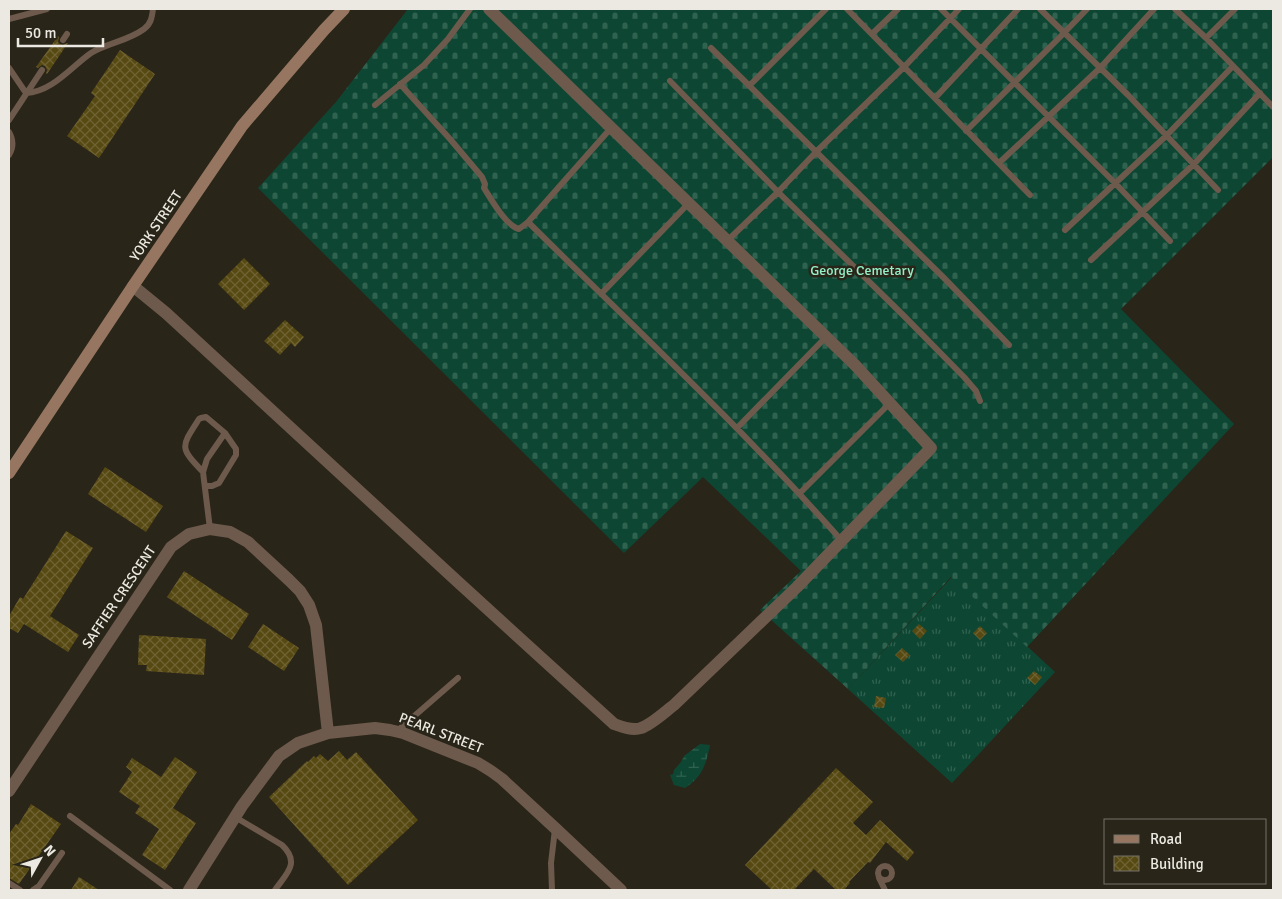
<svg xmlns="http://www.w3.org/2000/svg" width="1282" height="899" viewBox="0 0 1282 899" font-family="Signika,sans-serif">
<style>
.grass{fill:url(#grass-tufts)}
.wetland{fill:url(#wetland-marsh)}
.cemetery{fill:url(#cemetery-stones)}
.building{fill:url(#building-cross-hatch)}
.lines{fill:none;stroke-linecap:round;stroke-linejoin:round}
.lane{stroke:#6d5a4c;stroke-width:6}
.street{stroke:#6d5a4c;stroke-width:12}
.secondary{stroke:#967661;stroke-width:12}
.labels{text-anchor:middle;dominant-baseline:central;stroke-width:5;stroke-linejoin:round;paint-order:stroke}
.street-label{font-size:14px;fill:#ebe9e1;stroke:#292519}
.park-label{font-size:14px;fill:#95f0c9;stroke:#292519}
</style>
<defs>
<pattern id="grass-tufts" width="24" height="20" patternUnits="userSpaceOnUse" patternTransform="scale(1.25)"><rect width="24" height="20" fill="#0d4733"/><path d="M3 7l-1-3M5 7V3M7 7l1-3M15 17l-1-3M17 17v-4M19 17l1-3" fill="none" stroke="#306250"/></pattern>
<pattern id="wetland-marsh" width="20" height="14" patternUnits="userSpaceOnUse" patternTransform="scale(1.25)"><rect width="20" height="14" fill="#0d4733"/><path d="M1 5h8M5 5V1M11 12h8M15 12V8" fill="none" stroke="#306250"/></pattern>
<pattern id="cemetery-stones" width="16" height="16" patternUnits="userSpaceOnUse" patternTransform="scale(1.25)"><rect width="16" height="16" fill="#0d4733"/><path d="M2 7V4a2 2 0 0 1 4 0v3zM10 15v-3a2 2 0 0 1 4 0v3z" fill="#306250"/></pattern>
<pattern id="building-cross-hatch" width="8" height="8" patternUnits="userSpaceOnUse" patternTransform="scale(1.25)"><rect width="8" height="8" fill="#574912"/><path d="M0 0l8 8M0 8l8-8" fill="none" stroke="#6f6334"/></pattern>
</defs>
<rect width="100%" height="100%" fill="#292519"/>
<!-- grass -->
<path class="grass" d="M952,577L1055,672L952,783L848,689Z"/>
<!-- wetland -->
<path class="wetland" d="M700,744L710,745C706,765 702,777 685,788L674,785L670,775L673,774L674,770L681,762L684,756Z"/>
<!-- cemetery -->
<path class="cemetery" d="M408,9H1273V157L1121,309L1234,424L1027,647L951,577L848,689L760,610L801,571L703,477L624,553L258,188L336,102Z"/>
<!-- building -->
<path class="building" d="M58,36L59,37L58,42L60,44L63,45L67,43H68L47,74L46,73L47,70L45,66L42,65L38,68L36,67Z
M120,50L155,74L99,158L67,136L95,96L91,93Z
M244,258L270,284L244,310L218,284Z
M285,320L304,337L295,347L291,343L280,355L264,341Z
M105,467L163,506L146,532L88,494Z
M66,531L93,548L50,616L79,635L68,652L24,624L18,633L9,628V616L20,597L23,599Z
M184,571L249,614L232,640L167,597Z
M263,624L299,648L284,671L248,647Z
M919,624L927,631L920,639L912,631Z
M980,626L987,633L980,640L973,633Z
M139,635L206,639L204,675L146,671L147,665H138Z
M902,648L910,655L903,662L895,655Z
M1034,671L1042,677L1035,685L1027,678Z
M876,696L886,698L884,708L874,707Z
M339,751L347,760L356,752L418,820L348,885L269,797L307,761L308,762L314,756L316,758L320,754L328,761Z
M175,757L197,772L173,808L196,823L165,870L142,855L159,829L135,813L140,806L119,792L132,772L126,767L132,758L161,777Z
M836,768L873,802L853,823L866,835L880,820L914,852L913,854L907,861L886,842L870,863L868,862L849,882L850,883L844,890H836L814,869L794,890H772L745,865Z
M31,804L61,824L19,884L9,878V834L16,824L18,825Z
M79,877L99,890H71Z"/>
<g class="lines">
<!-- lane -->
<path class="lane" d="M847,9L1030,195
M941,9L1115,183L1170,241
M1040,9L1128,95L1218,190
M1175,9L1206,38L1273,107
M9,19L47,9
M872,34L898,9
M1206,38L1235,9
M63,40L67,34
M711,48L944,278L1009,345
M9,68L26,93C52,92 71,67 91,53C107,43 128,41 144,29C151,24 152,17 153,9
M670,81L778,192L904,316L964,377L976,391L980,401
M400,84L450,139L482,177L485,184L484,188C491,199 506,226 519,229L528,222C634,327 743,429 842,541
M749,86L826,9
M935,98L1018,9
M375,105L424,65L448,39L470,9
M9,120L42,70
M966,131L1064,33L1087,9
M9,132C13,139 14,147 9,155
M999,163L1100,68L1154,9
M528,222L611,128
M1065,230L1167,135L1233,66
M727,241L778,192L817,151L905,66L959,9
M1091,260L1194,164L1260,93
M601,294L688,204
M737,428L826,337
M203,472C179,447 181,447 199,419L201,418L206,417L225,433L236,449V455L219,483L212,486H205
M800,493L890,403
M210,529L203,472L207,459L225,433
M397,731L458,678
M70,816L170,890
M235,817L282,845C301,863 286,874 275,890
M878 873a7 7 0 1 1 14 0a7 7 0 1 1-14 0Z
M879,878L885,890
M9,883L20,890
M33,890L39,886L62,853
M552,890L551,863L555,829"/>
<!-- street -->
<path class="street" d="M133,286L166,313L458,582L614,724C622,727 633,731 641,728C651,725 666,711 674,705L797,587L931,448L855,365L489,9
M9,791L171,547L189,534L210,529L230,532L248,542L289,580L300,591L309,605L316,625L328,733
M189,890L242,806L279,756L298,743L328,733L375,728L390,730L403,733L478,763L491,771L502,779L555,828L621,890"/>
<!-- secondary -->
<path class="secondary" d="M9,473L133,286L242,126L324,30L344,9"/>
</g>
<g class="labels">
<!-- street labels -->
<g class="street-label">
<text transform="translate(156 226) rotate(-56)">YORK STREET</text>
<text transform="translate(119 597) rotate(-56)">SAFFIER CRESCENT</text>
<text transform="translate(441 733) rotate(21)">PEARL STREET</text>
</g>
<!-- park labels -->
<g class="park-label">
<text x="862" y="270">George Cemetary</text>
</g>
</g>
<!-- border -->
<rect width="1282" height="899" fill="none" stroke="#ebe9e1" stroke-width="20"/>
<!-- legend -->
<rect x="1104" y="819" width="162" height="65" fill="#292519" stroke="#777369"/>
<rect x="1114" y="835" width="25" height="8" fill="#967661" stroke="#777369"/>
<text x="1150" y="844" font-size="15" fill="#ebe9e1">Road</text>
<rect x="1114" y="856" width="25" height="15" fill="url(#building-cross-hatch)" stroke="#777369"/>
<text x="1150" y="869" font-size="15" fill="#ebe9e1">Building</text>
<!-- north arrow -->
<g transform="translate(40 859) rotate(50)" stroke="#292519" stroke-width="4" paint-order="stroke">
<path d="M0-4L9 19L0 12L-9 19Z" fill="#ebe9e1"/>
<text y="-8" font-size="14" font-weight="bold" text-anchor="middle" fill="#ebe9e1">N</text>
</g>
<!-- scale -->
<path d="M18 38v8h85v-8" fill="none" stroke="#ebe9e1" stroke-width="2.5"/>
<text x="25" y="38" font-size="15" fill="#ebe9e1" stroke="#292519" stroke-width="4" paint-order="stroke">50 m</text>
</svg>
